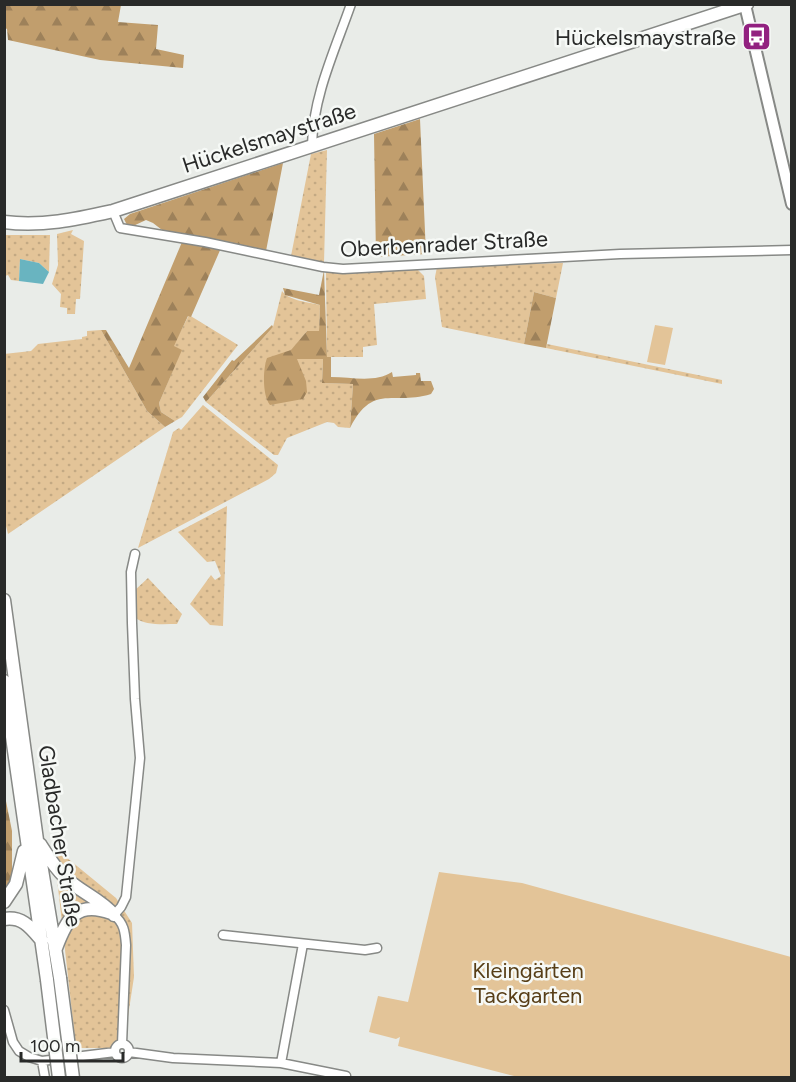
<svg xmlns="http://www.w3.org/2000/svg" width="796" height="1082" viewBox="0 0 796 1082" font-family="Figtree,sans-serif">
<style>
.grass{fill:url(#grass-dots)}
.forest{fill:url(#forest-firs)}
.green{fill:#e3c498}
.water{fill:#69b4c0}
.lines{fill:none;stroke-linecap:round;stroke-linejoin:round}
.minor-casing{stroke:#878986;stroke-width:11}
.tertiary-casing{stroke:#878986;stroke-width:14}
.secondary-casing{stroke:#878986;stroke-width:15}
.primary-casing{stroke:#878986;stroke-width:15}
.minor{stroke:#fff;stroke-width:8}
.tertiary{stroke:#fff;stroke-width:10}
.secondary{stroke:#fff;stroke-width:12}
.primary{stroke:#fff;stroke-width:12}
.primary-bridge-casing{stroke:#878986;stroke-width:15;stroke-linecap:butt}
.primary-bridge{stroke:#fff;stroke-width:12}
.labels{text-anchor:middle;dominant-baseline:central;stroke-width:5;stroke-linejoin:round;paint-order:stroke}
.poi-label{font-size:22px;fill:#292a29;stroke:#f6f9f6;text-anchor:end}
.street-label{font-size:22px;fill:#292a29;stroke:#f6f9f6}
.park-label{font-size:22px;fill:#573e17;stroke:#f6f9f6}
</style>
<defs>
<pattern id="grass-dots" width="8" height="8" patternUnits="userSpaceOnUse" patternTransform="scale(1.5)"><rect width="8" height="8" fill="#e3c498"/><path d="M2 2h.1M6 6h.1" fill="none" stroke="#c3a983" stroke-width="1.8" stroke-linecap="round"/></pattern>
<pattern id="forest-firs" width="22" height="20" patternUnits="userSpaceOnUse" patternTransform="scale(1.5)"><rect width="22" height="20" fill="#c19e6d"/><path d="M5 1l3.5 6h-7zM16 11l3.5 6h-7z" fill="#9d815a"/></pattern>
</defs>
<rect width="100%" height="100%" fill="#e9ece8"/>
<!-- grass -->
<path class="grass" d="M327,150L324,263L291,256L311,154Z
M73,230L71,234L84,241L80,299H76L75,314H67V308L60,307L61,294L52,284L58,265L57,234Z
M5,235H50L49,272L39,263L20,259L19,281L11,280L8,275L5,276Z
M563,263L556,298L534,292L524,344L442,327L435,277L437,267Z
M416,268L424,276L426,299L374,304L377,345L363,347V357H327L326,271Z
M282,291C289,301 309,302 320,305L319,332L307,331L291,351L296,359H323L322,383L353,384L350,428L338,427L334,423L327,422L287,438L278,455H274L206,402L273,327Z
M189,315L238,345L182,417L175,421L161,412L159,403L181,351L173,346Z
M101,330L147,411L165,427L8,534L4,518V354L31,351L38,344L82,339V337L87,336V331Z
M547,344L722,380V384L546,348Z
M203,405L278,465L276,473L269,479L138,548L173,432L179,428L181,430Z
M227,506L223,626L210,625L190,604L211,575L215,580L221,576L215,561L207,562L178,532Z
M148,578L182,614L177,624C163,624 145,626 134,617V591Z
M52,834L66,857L116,898L132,923L134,977L125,1036L113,1048H76Z"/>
<!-- forest -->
<path class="forest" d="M4,5H121L118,22L158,25L156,49L184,55L183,68L100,60L8,40L7,29L5,28Z
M420,119L426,254L376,257L374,134Z
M283,163L266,251L166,233L153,223L146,220L131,227L127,225L124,219L130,214Z
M182,242L221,248L191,317L188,316L174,346L182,350L159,403L161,412L175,421L165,427L147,411L101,330H106L129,368Z
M324,270L327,357H331V377C352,377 375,383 392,372L393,377L416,375V373H420L421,381H431L434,389L431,394C394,406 373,382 350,428L353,384L322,383L323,359H297L306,381L307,392L303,399L270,405C262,395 263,369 267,358L291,350L307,331H319L320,305L285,295L283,288L319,295Z
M534,292L556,298L546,348L524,344Z
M272,325L273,327L206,402L203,397L232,360L234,361Z
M5,796L12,831V878L5,890Z"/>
<!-- green -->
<path class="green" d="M655,325L673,328L665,365L647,362Z
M439,872L522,883L791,957V1077H518L398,1046L400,1037L396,1039L369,1032L378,996L408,1002Z"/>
<!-- water -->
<path class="water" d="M20,259L39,263L49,272L43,284L19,281Z"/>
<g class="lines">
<defs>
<path id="minor" d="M312,145C313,96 335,50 351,4
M113,211L120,228L205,242L323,267L343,269L620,254L792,250
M223,935L365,950L377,948
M4,1010L13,1042L19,1051L29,1057L42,1061L115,1052
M122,1044L126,945C125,932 124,923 114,915L121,907L126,897L140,758L135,699L132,623L131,572L135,554
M115 1051a7 7 0 1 1 14 0a7 7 0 1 1-14 0Z
M129,1052L173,1058L281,1063L346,1076L345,1078
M42,1061L45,1078
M281,1063L303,944"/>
<path id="tertiary" d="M745,5L792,204"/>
<path id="secondary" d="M4,222C42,227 77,219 113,211L747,4"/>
<path id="primary" d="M4,600L37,840L60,978
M4,681L47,980
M40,844C49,858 59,874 73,884C87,895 102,901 114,915
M4,902L16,884L24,851
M4,919C23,916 31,928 42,941
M56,948C67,919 76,900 111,913"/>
</defs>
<!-- minor casing -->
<use href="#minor" class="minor-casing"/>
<!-- tertiary casing -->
<use href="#tertiary" class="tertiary-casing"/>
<!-- secondary casing -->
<use href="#secondary" class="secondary-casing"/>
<!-- primary casing -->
<use href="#primary" class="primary-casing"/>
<!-- minor -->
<use href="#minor" class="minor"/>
<!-- tertiary -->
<use href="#tertiary" class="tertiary"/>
<!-- secondary -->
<use href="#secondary" class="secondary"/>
<!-- primary -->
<use href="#primary" class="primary"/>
<defs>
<path id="primary-bridge" d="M60,978L73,1078
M47,980L59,1078"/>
</defs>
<!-- primary-bridge casing -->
<use href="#primary-bridge" class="primary-bridge-casing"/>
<!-- primary-bridge -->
<use href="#primary-bridge" class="primary-bridge"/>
</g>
<!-- icons -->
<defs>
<symbol id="bus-square" viewBox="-11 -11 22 22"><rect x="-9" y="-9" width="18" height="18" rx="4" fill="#922180" stroke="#f6f9f6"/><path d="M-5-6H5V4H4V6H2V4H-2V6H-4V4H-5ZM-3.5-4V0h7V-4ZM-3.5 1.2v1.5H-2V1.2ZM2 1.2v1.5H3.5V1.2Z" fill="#fff"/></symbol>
</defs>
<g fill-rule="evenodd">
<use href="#bus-square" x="740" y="20" width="33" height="33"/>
</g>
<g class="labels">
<!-- poi labels -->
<g class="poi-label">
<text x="736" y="37">Hückelsmaystraße</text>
</g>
<!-- street labels -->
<g class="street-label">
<text transform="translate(269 138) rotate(-18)">Hückelsmaystraße</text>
<text transform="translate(444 244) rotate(-3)">Oberbenrader Straße</text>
<text transform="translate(60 836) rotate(81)">Gladbacher Straße</text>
</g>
<!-- park labels -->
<g class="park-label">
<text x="528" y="970">Kleingärten<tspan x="528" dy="25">Tackgarten</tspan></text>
</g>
</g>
<!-- border -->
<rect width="796" height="1082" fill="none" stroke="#292a29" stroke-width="12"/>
<!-- scale -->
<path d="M21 1052v9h102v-9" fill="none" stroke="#292a29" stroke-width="3"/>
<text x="30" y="1052" font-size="18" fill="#292a29" stroke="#f6f9f6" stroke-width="4.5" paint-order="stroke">100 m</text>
</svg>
